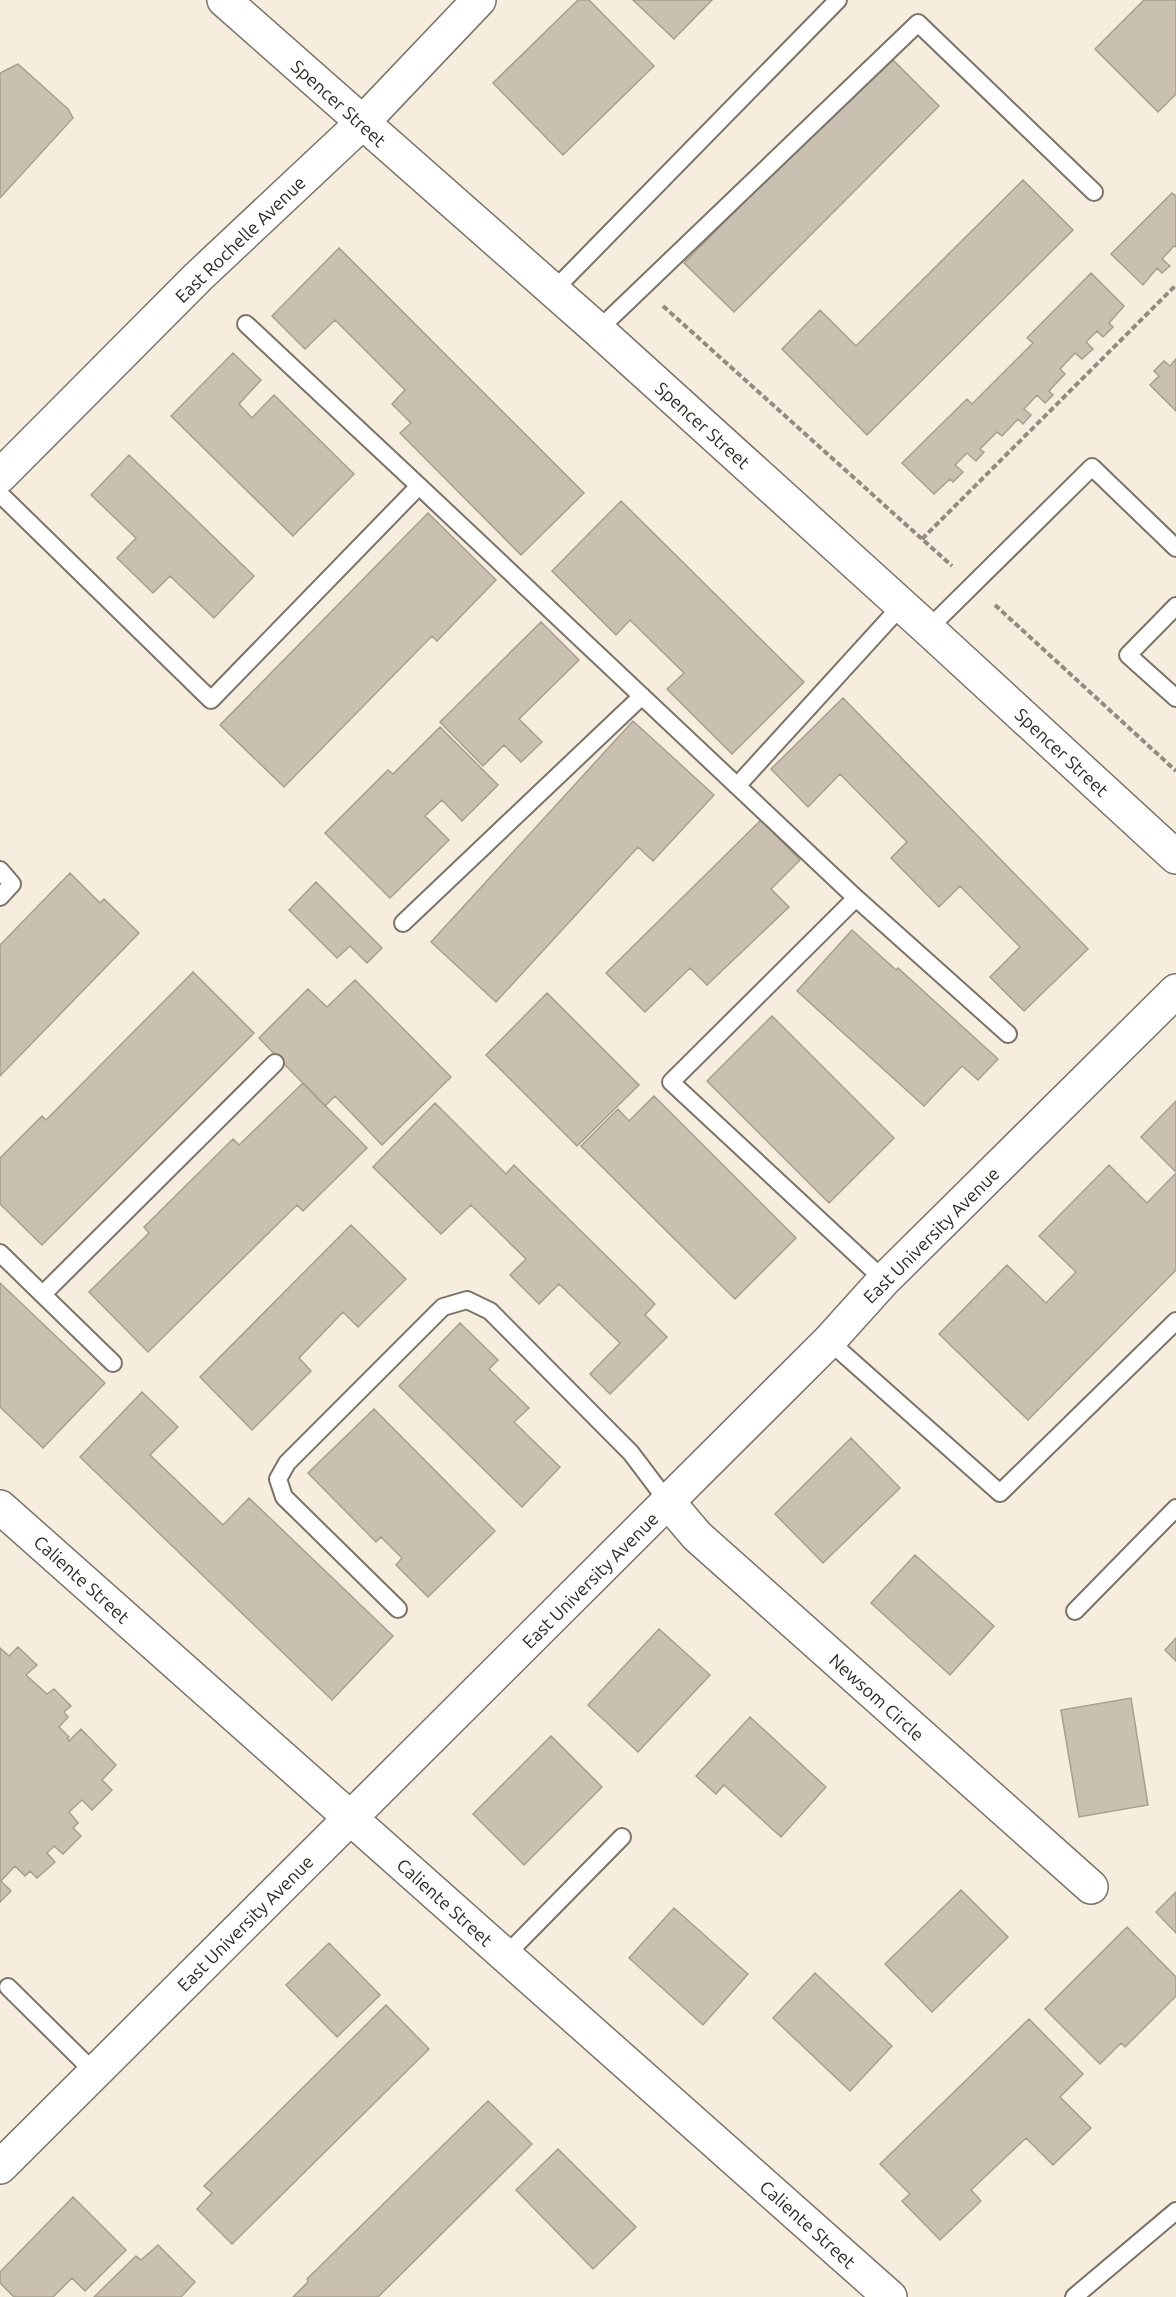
<svg xmlns="http://www.w3.org/2000/svg" width="1176" height="2297" viewBox="0 0 1176 2297" font-family="Ubuntu,sans-serif">
<style>
.building{fill:#c9c0b2;stroke:#a79e91;stroke-width:1.5}
.lines{fill:none;stroke-linecap:round;stroke-linejoin:round}
.service-casing{stroke:#7b7366;stroke-width:20}
.minor-casing{stroke:#7b7366;stroke-width:36}
.tertiary-casing{stroke:#7b7366;stroke-width:36}
.path{stroke:#928b82;stroke-width:4;stroke-dasharray:6 3;stroke-linecap:butt}
.service{stroke:#fff;stroke-width:16}
.minor{stroke:#fff;stroke-width:33}
.tertiary{stroke:#fff;stroke-width:33}
.labels{text-anchor:middle;dominant-baseline:central;stroke-width:4.5;stroke-linejoin:round;paint-order:stroke}
.street-label{font-size:18px;fill:#2e2a25;stroke:#fff}
</style>
<rect width="100%" height="100%" fill="#f7eddf"/>
<!-- building -->
<path class="building" d="M578,0H589L654,66L563,155L493,83Z
M633,0H712L674,39Z
M1144,0H1176V94L1158,112L1095,49Z
M889,56L939,106L734,312L684,263Z
M18,64L68,109L73,118L0,198V73Z
M1023,180L1073,230L867,435L782,349L820,310L856,346Z
M1172,193L1176,196V247L1174,246L1162,259L1170,266L1162,273L1157,268L1143,285L1111,254Z
M339,248L584,493L521,555L400,433L411,423L392,404L405,390L335,320L305,349L272,316Z
M1091,273L1124,306L1109,323L1113,327L1103,337L1097,331L1086,342L1093,349L1082,359L1075,353L1060,369L1065,374L1049,391L1053,395L1045,403L1037,395L1024,409L1031,415L1023,424L1018,419L1002,436L997,432L980,449L984,452L976,461L967,453L955,465L963,472L953,482L950,479L934,494L902,463L967,399L972,404L1033,343L1027,338Z
M233,353L261,380L239,404L252,418L274,395L354,474L293,536L171,416Z
M1176,359V411L1150,385L1159,376L1154,371L1164,361L1170,366Z
M129,455L254,576L214,618L170,576L153,593L117,558L136,538L91,495Z
M621,501L804,682L732,754L667,689L684,673L630,620L616,635L552,571Z
M428,513L496,580L437,641L432,636L284,787L220,725Z
M541,622L579,660L519,719L542,742L521,762L504,745L483,766L440,722Z
M843,698L1088,949L1024,1011L990,977L1020,947L960,886L939,907L891,858L907,842L840,774L808,807L771,769Z
M633,721L714,795L653,861L638,847L496,1002L431,942Z
M440,727L498,785L462,821L442,800L425,816L449,840L390,898L325,833L388,770L393,774Z
M761,820L800,860L771,889L789,907L707,985L690,968L645,1012L606,973Z
M70,873L100,903L104,899L139,933L0,1076V945Z
M316,882L382,948L367,963L350,946L337,958L289,910Z
M852,930L896,970L898,968L998,1059L978,1080L962,1066L924,1106L797,991Z
M193,972L254,1033L42,1245L0,1204V1158L42,1116L46,1120Z
M355,980L451,1077L382,1145L335,1096L325,1106L259,1038L308,989L327,1007Z
M547,993L639,1085L577,1146L486,1055Z
M772,1016L894,1138L829,1203L707,1081Z
M303,1083L367,1148L303,1211L297,1205L148,1352L89,1292L149,1233L144,1227L233,1139L239,1145Z
M654,1096L796,1238L735,1299L581,1146L618,1109L629,1121Z
M1176,1101V1172L1141,1137Z
M435,1103L506,1174L514,1165L655,1304L645,1315L667,1337L610,1394L590,1374L620,1343L559,1284L539,1304L510,1275L526,1259L471,1205L441,1234L373,1167Z
M1109,1165L1147,1203L1176,1173V1270L1028,1420L939,1334L1007,1265L1046,1303L1076,1272L1039,1236Z
M351,1225L406,1279L358,1327L343,1312L299,1358L311,1371L252,1430L200,1377Z
M0,1283L105,1383L43,1448L0,1407Z
M460,1323L498,1360L489,1369L529,1408L514,1422L560,1467L522,1507L399,1386Z
M142,1392L178,1427L150,1455L223,1525L249,1498L393,1636L332,1700L80,1457Z
M374,1409L495,1531L428,1597L396,1565L402,1558L381,1537L376,1542L308,1473Z
M851,1438L900,1488L823,1563L775,1514Z
M915,1555L994,1626L950,1675L871,1603Z
M659,1629L710,1675L638,1752L588,1705Z
M1176,1638V1661L1165,1650Z
M18,1647L37,1665L26,1675L47,1694L54,1689L71,1706L64,1712L68,1717L59,1727L69,1737L67,1738L69,1741L81,1729L116,1765L102,1780L112,1790L92,1810L82,1800L69,1812L78,1823L73,1828L81,1836L63,1854L54,1846L47,1853L55,1862L37,1878L30,1871L25,1876L15,1866L1,1881L11,1891L0,1902V1648L9,1656Z
M1131,1698L1148,1805L1079,1817L1061,1710Z
M750,1717L826,1787L781,1837L724,1785L716,1794L696,1776Z
M551,1736L602,1787L524,1865L473,1814Z
M961,1890L1008,1937L932,2012L885,1964Z
M1176,1892V1933L1156,1912Z
M674,1908L748,1974L703,2025L629,1958Z
M1127,1927L1176,1977V1996L1125,2047L1121,2043L1100,2064L1045,2009Z
M329,1943L380,1995L337,2037L286,1985Z
M815,1973L892,2046L850,2091L773,2018Z
M386,2005L429,2049L232,2244L197,2209L212,2193L204,2186Z
M1029,2019L1083,2074L1060,2097L1091,2128L1053,2165L1026,2138L971,2190L981,2201L940,2240L902,2201L910,2194L880,2164Z
M488,2101L532,2144L378,2297H293L308,2282L307,2279Z
M558,2149L636,2227L593,2269L516,2190Z
M73,2197L126,2250L85,2291L72,2278L53,2297H14L0,2283V2272Z
M158,2245L195,2282L181,2297H94L136,2256L141,2260Z"/>
<g class="lines">
<defs>
<path id="service" d="M553,291L838,0
M598,330L918,23L1094,192
M419,486L856,898L1008,1034
M0,494L211,700L419,486L246,324
M1176,606L1128,655L1176,698
M928,629L1092,467L1176,548
M737,786L902,605
M0,870L12,884L0,897
M856,898L671,1082L884,1280
M403,923L642,696
M0,1253L113,1363
M43,1294L275,1063
M829,1341L1000,1493L1176,1321
M398,1609L284,1497L278,1479L287,1463L443,1307L467,1300L490,1311L631,1453L668,1502
M1075,1611L1176,1508
M505,1956L622,1837
M8,1987L95,2073
M1074,2297L1176,2211"/>
<path id="minor" d="M668,1502L697,1536L1091,1887
M0,1507L890,2297
M0,2167L829,1341L884,1280L1176,991"/>
<path id="tertiary" d="M224,0L598,330L928,629L1176,857
M0,476L198,277L361,124L479,0"/>
</defs>
<!-- service casing -->
<use href="#service" class="service-casing"/>
<!-- minor casing -->
<use href="#minor" class="minor-casing"/>
<!-- tertiary casing -->
<use href="#tertiary" class="tertiary-casing"/>
<!-- path -->
<path class="path" d="M663,306L952,566
M922,539L1176,285
M995,605L1176,771"/>
<!-- service -->
<use href="#service" class="service"/>
<!-- minor -->
<use href="#minor" class="minor"/>
<!-- tertiary -->
<use href="#tertiary" class="tertiary"/>
</g>
<g class="labels">
<!-- street labels -->
<g class="street-label">
<text transform="translate(339 103) rotate(42)">Spencer Street</text>
<text transform="translate(240 239) rotate(-44)">East Rochelle Avenue</text>
<text transform="translate(703 425) rotate(42)">Spencer Street</text>
<text transform="translate(1062 752) rotate(43)">Spencer Street</text>
<text transform="translate(931 1235) rotate(-45)">East University Avenue</text>
<text transform="translate(82 1579) rotate(42)">Caliente Street</text>
<text transform="translate(590 1580) rotate(-45)">East University Avenue</text>
<text transform="translate(877 1697) rotate(42)">Newsom Circle</text>
<text transform="translate(445 1902) rotate(42)">Caliente Street</text>
<text transform="translate(245 1923) rotate(-45)">East University Avenue</text>
<text transform="translate(808 2224) rotate(42)">Caliente Street</text>
</g>
</g>
</svg>
